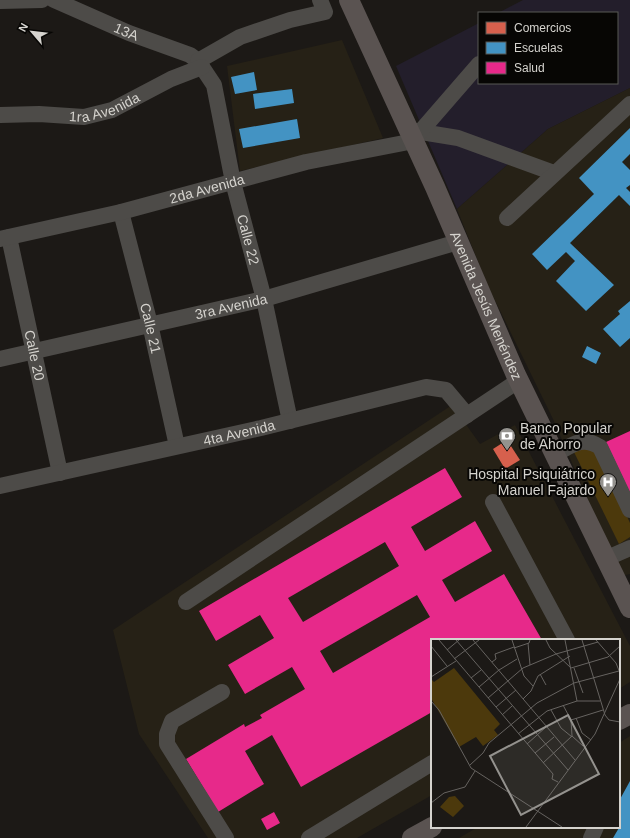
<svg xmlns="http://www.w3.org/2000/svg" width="630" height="838" viewBox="0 0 630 838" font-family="Arial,sans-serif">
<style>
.industrial{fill:#231e2b}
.built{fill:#262116}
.green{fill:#4c390c}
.shops{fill:#d6604d}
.schools{fill:#4393c3}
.health{fill:#e7298a;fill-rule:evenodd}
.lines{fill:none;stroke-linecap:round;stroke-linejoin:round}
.minor{stroke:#4d4b48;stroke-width:16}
.major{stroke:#5a5351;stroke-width:20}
.labels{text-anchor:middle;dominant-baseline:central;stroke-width:4;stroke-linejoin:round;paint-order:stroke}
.street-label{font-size:14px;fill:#d5d3ce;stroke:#070604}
.poi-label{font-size:14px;fill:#d5d3ce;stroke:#070604;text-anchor:start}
.inset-road{fill:none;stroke:#666360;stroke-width:1}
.view{fill:#94928e;fill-opacity:0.15;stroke:#94928e;stroke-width:2}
.inset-edge{fill:none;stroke:#d5d3ce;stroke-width:2}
</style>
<rect width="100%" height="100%" fill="#1c1916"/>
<!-- industrial -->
<path class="industrial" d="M523,0H630V88L548,129L457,209L396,66L479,23V83H617V13H498Z"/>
<!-- built -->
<path class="built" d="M342,40L383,138L240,171L227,66Z
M630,88V574L621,576L553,419L487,284L457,209L548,129Z
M452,405L480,444L515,425L630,646V682L619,689V640H432V795L357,838H208L139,734L113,630Z
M630,736V838H459L478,827H619V743Z"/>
<!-- green -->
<path class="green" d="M594,446L630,523V537L619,544L573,450Z"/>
<!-- shops -->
<path class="shops" d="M507,440L520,460L505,469L493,449Z"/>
<!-- schools -->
<path class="schools" d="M254,72L257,90L235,94L231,77Z
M292,89L294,103L255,109L253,94Z
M297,119L300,138L243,148L239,129Z
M630,128V154L622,162L630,170V185L626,188L630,192V206L619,195L570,243L614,285L586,311L556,281L575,261L566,252L547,270L532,254L594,194L579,178Z
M630,301V338L620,347L603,329L620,314L618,311Z
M587,346L601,353L596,364L582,357Z
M630,781V838H613L620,826L619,801Z"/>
<!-- health -->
<path class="health" d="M630,431V493L606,442Z
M445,468L462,497L411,527L425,551L475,521L492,551L442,580L455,602L504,574L542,640H432V712L301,787L272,735L245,751L264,784L218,812L186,759L244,724L245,727L262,718L260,715L305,689L292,667L245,694L228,665L274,638L260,615L216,641L199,611ZM385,542L399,566L303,622L288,598ZM417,595L430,617L333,673L320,651Z
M274,812L280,823L267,830L261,819Z"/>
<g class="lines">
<!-- minor -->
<g class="minor">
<path id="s1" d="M54,0L129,33L190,55L198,61L214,85L233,182L264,299L290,421"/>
<path d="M0,1L42,0"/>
<path d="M198,61L240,37L290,20L325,12L320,0"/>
<path id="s2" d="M0,115L39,114L84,117L112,110L171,79L202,67"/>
<path d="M409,130L458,138L554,173"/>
<path d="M420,132L479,64"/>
<path id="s3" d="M121,212L150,324L177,446"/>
<path d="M507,218L630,104"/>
<path id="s4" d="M9,237L60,473"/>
<path id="s5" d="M0,239L121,212L306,162L414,141"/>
<path id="s6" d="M0,359L264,299L458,242"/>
<path d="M554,455C571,446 581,435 600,447L630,510"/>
<path id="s7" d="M0,486L261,428L426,387L446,390L467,415"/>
<path d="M493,502L567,640"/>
<path d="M605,559L630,548"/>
<path d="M186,602L518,381"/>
<path d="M222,692L172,721L167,734V744L226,838"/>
<path d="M309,838L432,763"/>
<path d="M591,838L596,827"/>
</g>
<!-- major -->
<g class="major">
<path id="s8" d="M349,0L435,187L516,375L630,608"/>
<path d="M619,720L630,714"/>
<path d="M412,838L432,827"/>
</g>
</g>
<!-- icons -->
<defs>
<symbol id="bank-pin" viewBox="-11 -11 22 30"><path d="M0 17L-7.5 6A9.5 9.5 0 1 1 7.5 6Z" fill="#94928e" stroke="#070604"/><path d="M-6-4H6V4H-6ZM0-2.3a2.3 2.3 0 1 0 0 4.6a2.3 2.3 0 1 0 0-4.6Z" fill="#fff"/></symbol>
<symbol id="hospital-pin" viewBox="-11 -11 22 30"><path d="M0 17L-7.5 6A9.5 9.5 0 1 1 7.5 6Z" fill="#94928e" stroke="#070604"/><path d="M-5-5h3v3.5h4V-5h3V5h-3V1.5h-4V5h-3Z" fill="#fff"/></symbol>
</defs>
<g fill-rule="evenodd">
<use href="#bank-pin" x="497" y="426" width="20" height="27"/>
<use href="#hospital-pin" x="598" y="472" width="20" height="27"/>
</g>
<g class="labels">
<!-- street labels -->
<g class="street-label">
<text stroke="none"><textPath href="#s1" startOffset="79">13A</textPath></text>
<text stroke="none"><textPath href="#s2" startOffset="106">1ra Avenida</textPath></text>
<text stroke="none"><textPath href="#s5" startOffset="213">2da Avenida</textPath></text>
<text stroke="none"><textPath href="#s1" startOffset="344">Calle 22</textPath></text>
<text stroke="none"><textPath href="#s6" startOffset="237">3ra Avenida</textPath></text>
<text stroke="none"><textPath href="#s8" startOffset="335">Avenida Jesús Menéndez</textPath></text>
<text stroke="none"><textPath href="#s3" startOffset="120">Calle 21</textPath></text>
<text stroke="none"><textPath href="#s4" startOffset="121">Calle 20</textPath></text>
<text stroke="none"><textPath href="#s7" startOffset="245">4ta Avenida</textPath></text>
</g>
<!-- poi labels -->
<g class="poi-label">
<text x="520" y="428">Banco Popular<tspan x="520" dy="16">de Ahorro</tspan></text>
<text x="595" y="474" text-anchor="end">Hospital Psiquiátrico<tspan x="595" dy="16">Manuel Fajardo</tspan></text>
</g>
</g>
<!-- overview -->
<g transform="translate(431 639)">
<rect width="189" height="189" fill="#1c1916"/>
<path d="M23,29L69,85L63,91L67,96L52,107L45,98L28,108L0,59V40L3,43ZM24,157L33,167L22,178L9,168L18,158Z" fill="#4c390c"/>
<path class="inset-road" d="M8,1L122,135L121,140L127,143M25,1L137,131M42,1L144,121M81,1L93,37L102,47M115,1L119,9L140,29L177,18L189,7M134,1L146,62M151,1L174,76L178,81L189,83M165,1L185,24L189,34M97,4L99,26M0,7L16,27M83,9L98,4L99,1M16,11L28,1M23,20L48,1M61,23L65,20L64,15L83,8M143,29L152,54M109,35L115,46M0,38L25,22M40,39L50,31M48,48L68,31L86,20M57,59L92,29L125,15L167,3M92,60L100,52L107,37L139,17M0,62L8,71L40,129L131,188M132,66L140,81L141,97M65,68L85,51M120,71L130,89L141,98M71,76L81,67M145,79L151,94L160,101M140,81L172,71M87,95L116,72L146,62H169M141,97L152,107M96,105L115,88M104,114L123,98M112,124L141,97M39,126L52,114L58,104L106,64L143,44L188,32M0,164L13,154L34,148L44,132M95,188L164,95L189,40"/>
<path class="view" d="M137,76L168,135L90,176L59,117Z"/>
<rect width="189" height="189" class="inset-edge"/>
</g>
<!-- legend -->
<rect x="478" y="12" width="140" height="72" fill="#070604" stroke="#595855"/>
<rect x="486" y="22" width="20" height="12" fill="#d6604d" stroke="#595855"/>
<text x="514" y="32" font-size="12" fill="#d5d3ce">Comercios</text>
<rect x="486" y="42" width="20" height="12" fill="#4393c3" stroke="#595855"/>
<text x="514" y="52" font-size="12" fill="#d5d3ce">Escuelas</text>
<rect x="486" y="62" width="20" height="12" fill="#e7298a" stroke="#595855"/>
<text x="514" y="72" font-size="12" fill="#d5d3ce">Salud</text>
<!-- north arrow -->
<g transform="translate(32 32) rotate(298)" stroke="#070604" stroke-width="3" paint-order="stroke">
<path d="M0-3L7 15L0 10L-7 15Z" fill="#d5d3ce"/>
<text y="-6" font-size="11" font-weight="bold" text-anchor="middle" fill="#d5d3ce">N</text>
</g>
</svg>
